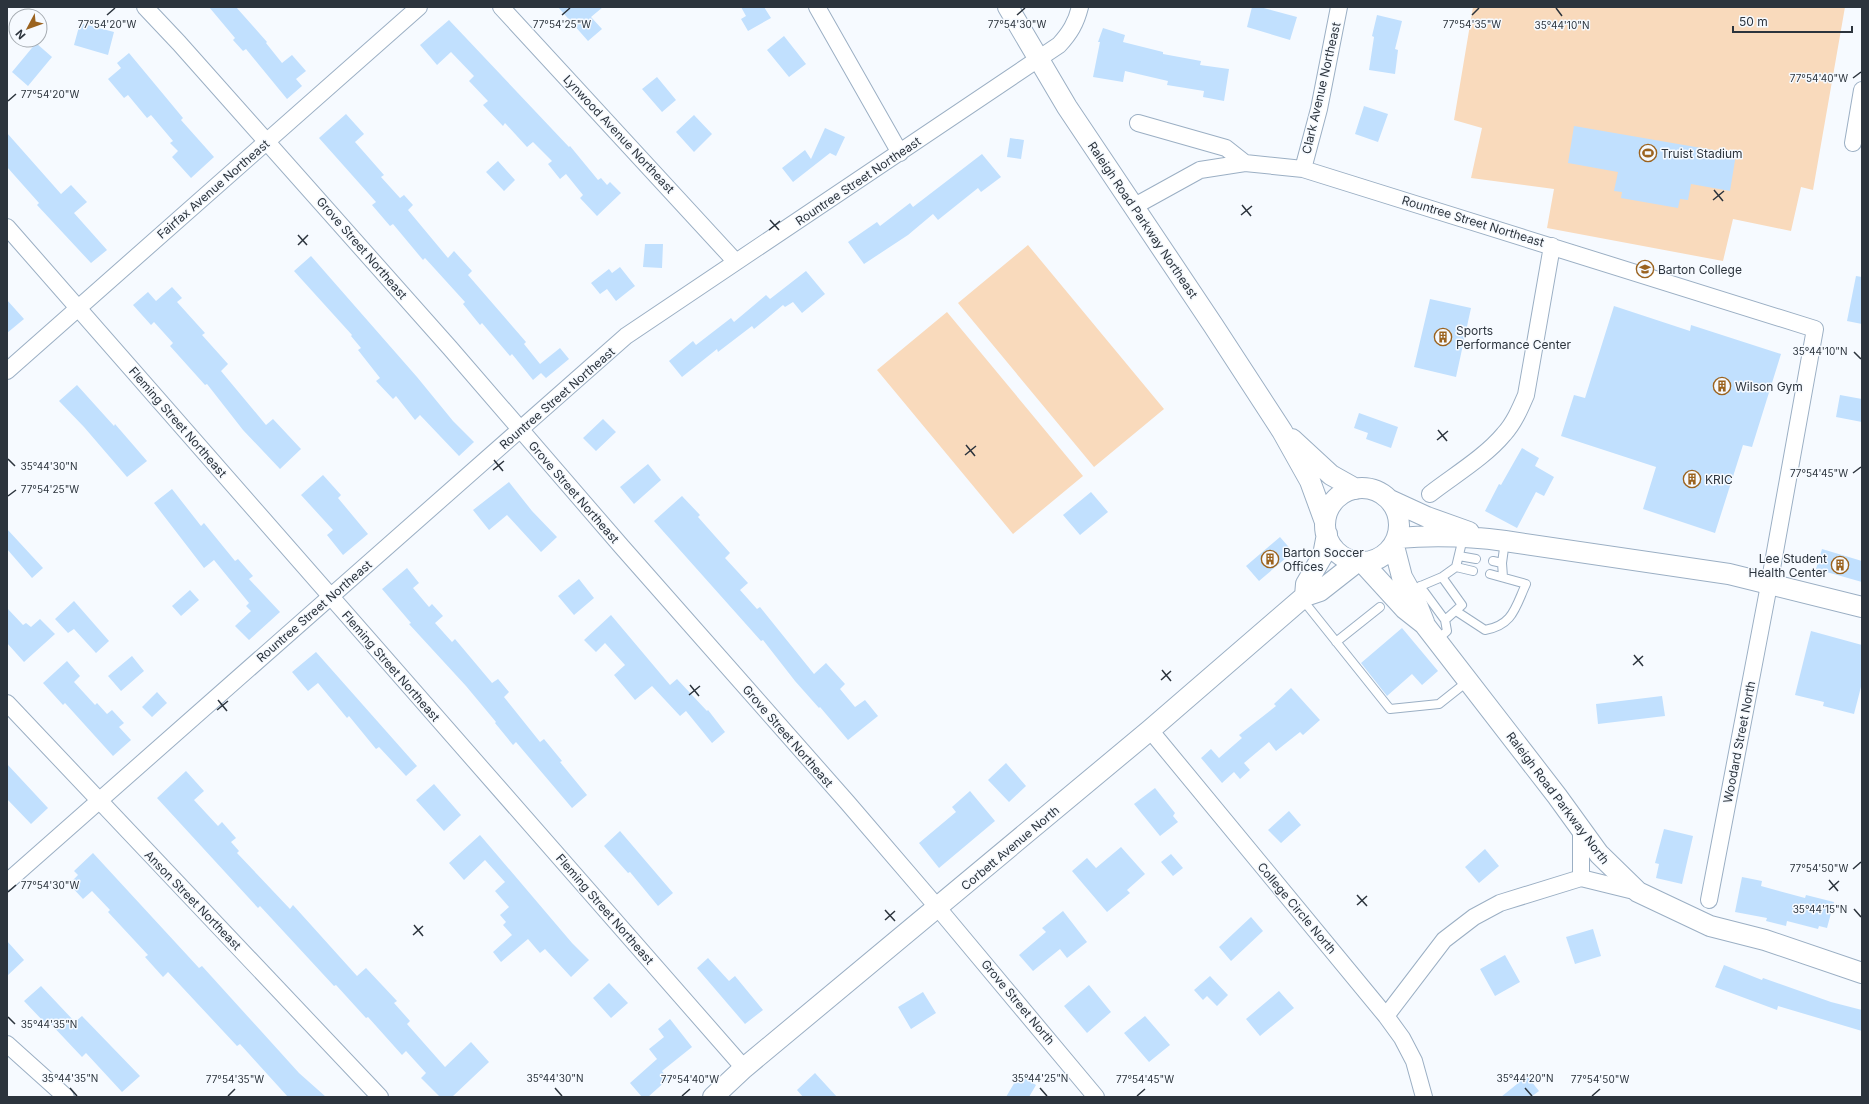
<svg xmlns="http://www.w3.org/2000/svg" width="1869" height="1104" viewBox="0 0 1869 1104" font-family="Inter,sans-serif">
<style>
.green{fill:#f9dabc}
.building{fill:#c1e0fe}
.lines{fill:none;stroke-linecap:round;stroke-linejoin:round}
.service-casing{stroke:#9bafc4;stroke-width:10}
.minor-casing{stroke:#9bafc4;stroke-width:18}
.tertiary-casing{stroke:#9bafc4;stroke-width:22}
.service{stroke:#fff;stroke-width:8}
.minor{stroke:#fff;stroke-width:16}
.tertiary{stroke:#fff;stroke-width:20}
.ticks{fill:none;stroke:#2c343d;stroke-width:1.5}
.labels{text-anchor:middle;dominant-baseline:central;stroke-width:3;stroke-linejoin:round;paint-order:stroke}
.street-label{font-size:12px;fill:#2c343d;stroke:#f6faff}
.poi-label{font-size:12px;fill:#2c343d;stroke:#f6faff;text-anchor:start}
.ticks-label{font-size:10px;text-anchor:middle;fill:#2c343d;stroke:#f6faff;stroke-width:3;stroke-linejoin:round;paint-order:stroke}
</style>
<rect width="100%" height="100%" fill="#f6faff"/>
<!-- green -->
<path class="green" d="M1473,7H1845L1813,190L1801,187L1791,231L1733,219L1723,261L1547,228L1554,189L1471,178L1482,128L1454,120Z
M1028,245L1164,409L1094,467L958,303Z
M947,312L1083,476L1013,534L877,370Z"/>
<!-- building -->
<path class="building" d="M209,7H236L267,42L266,43L282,63L292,55L306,71L296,79L302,86L287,99L246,49L243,51L233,40L235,38Z
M558,7H603L591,17L602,29L588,41Z
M741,7H764L771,18L748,31L741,19L746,16Z
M1252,7H1260L1297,17L1290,40L1247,27Z
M1377,15L1402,21L1395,49L1398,50L1395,74L1369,70L1374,37L1372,36Z
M449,20L569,147L570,146L598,180L601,178L607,185L610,182L621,193L597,216L580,198L583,195L566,174L560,179L548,164L552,161L533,142L527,147L505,123L503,126L483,105L488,101L469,81L474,76L451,52L437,65L420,45Z
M80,23L114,32L108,55L74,45Z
M1103,28L1125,35L1123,42L1163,52V54L1201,61L1200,65L1229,69L1224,101L1203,97L1204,91L1167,85L1168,81L1125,71L1123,82L1093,77L1100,42H1098Z
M784,36L806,64L789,77L767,50Z
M36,43L52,57L28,86L12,72Z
M129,53L183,118L181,120L214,157L191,178L172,157L178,151L170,143L173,141L151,115L147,118L128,95L124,98L108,79L121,68L117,63Z
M657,77L676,100L662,112L642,89Z
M1364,106L1388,114L1378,142L1355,134Z
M346,114L364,134L355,142L384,175L381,177L400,198L404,195L413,205L408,210L448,258L454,251L472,271L468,275L526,342L524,344L540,364L560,348L569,359L546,378L541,373L533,380L512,354L510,356L482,323L480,325L463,304L465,302L425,258L423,260L393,224L390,226L372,205L376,202L319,138Z
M694,115L712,134L694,152L676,132Z
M1574,126L1736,154L1730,191L1691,184L1688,200L1680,199L1678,208L1621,198L1622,192L1614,191L1618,172L1568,163Z
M825,128L845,137L836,156L830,153L793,182L782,168L805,150L811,159Z
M7,133L61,194L71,185L87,202L74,213L107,250L91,263L37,205L39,203L7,167Z
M1010,138L1024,140L1021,159L1007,157Z
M982,154L1001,177L981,192L978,188L938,220L933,214L908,235L864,264L848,242L877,222L880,226L910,203L913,207Z
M498,161L515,180L504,191L486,172Z
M645,244H663L662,268L643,267Z
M311,256L417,377L453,421L474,442L459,456L420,415L415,420L396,396L393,399L376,381L380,378L358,350L361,348L351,336L352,335L294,271Z
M620,267L635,286L616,301L607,289L600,294L591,283L609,269L612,273Z
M806,271L825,294L802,313L793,302L785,307L783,305L754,329L752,326L718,352L717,349L682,377L669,361L693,341L696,345L731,318L734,322L766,295L770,299Z
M1856,276L1862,277V324L1847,321Z
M172,287L182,298L177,302L205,333L202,335L228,364L221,371L266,425L273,419L301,449L280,469L243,430L207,384L205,385L170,346L173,343L154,322L151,325L133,305L148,292L156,301Z
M1430,299L1471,308L1456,377L1414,367Z
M7,300L24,319L7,333Z
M1614,306L1690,331L1691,325L1781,354L1752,447L1743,445L1715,533L1643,509L1656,467L1561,436L1574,395L1585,398Z
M77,385L114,426L115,424L147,461L127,477L84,427L59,401Z
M1840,395L1862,399V422L1836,417Z
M1359,413L1398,427L1391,448L1366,439L1368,433L1354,428Z
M603,419L616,432L596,451L583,438Z
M1522,448L1539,458L1535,466L1554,477L1544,496L1536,492L1517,528L1485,511L1499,484L1501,485Z
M648,464L661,480L634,504L620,487Z
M323,475L341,495L338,498L368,534L343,555L327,535L333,530L301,495Z
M509,482L532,511L557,537L541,552L507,515L489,530L473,510Z
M172,489L201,526L204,523L235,561L238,559L253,576L249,579L280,612L249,640L235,626L251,611L246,606L249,603L214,560L204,568L154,503Z
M1091,492L1108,512L1080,535L1063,515Z
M682,496L700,515L698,517L730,553L725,558L748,583L740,590L757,609L760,607L814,674L826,663L845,684L840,689L855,707L865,700L878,716L848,740L820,707L819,708L795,681L763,640L761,641L654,521Z
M7,529L43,568L32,578L7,549Z
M1280,537L1293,552L1259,581L1246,566Z
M1822,549L1862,561V582L1816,569Z
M407,568L419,583L413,588L429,607L432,604L443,616L435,623L452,642L455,639L492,683L498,679L509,692L504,697L540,742L544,739L562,761L560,762L587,795L572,808L516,742L513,745L495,723L496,722L466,686L409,624L411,623L382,589Z
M579,579L594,598L574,615L558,596Z
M190,590L199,600L181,616L172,606Z
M74,601L109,641L96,653L74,629L68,633L55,619Z
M7,608L23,625L26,623L31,627L40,619L55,634L24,662L7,643Z
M611,615L670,685L677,679L707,711L708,710L725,732L712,743L686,711L680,716L652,686L635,700L614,675L625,665L605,643L596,652L584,640Z
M1402,628L1438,671L1422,685L1412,674L1387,696L1361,663Z
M1811,631L1862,645V683L1854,714L1823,706L1824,702L1795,695Z
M316,652L417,766L406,776L379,747L376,749L349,716L347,718L318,683L308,691L292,672Z
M132,656L144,671L121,691L108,676Z
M67,661L80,676L74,682L95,705L97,703L107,714L112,710L124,723L119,727L131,740L113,756L65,703L63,705L43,683Z
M1291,688L1320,720L1303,735L1300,732L1276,751L1269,742L1244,763L1250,770L1240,779L1234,772L1222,783L1201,758L1211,749L1219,758L1242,738L1239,735L1276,706L1274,704Z
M157,692L167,703L152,717L142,707Z
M1662,696L1665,716L1598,724L1596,704Z
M1006,763L1026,786L1009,802L988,780Z
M7,764L48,808L31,824L7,799Z
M186,771L204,791L194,800L218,826L222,822L236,838L231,842L239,851L237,853L290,909L293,905L357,976L366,968L397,1001L394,1003L410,1021L407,1024L445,1067L471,1042L489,1062L452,1097H440L421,1078L426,1073L406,1051L402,1055L368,1017L366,1018L336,985L334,986L260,906L258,908L157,798Z
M434,784L461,815L444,831L416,800Z
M1155,788L1175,813L1173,816L1178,822L1160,836L1134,804Z
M970,791L995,821L939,868L919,843L956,812L952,807Z
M1289,811L1301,825L1281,843L1268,830Z
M1664,829L1693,836L1682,884L1656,878L1659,864L1655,863Z
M620,831L673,893L658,906L630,872L628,873L604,846Z
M480,835L572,943L589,960L571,977L545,949L540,953L528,939L501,962L493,952L512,935L503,925L506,922L500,915L509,907L495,891L505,882L485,860L464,880L449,863Z
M1121,847L1145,874L1127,890L1130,893L1107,912L1072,871L1087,858L1096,868Z
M1485,849L1499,866L1479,883L1465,867Z
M93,853L199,968L202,966L299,1073L326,1097H288L240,1044L237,1046L168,972L163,977L145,957L148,955L108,912L110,910L92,891L83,899L69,884L78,875L74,871Z
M1171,854L1183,868L1173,876L1161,862Z
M1742,877L1762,881L1761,886L1805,898L1806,895L1834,902L1827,928L1819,926L1818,929L1787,921L1786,926L1766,921L1767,918L1735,912Z
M1063,911L1087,942L1067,958L1060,949L1033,971L1019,955L1046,932L1042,928Z
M1251,917L1263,931L1231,961L1219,947Z
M1593,929L1601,956L1575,964L1566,937Z
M7,941L24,960L7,976Z
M1505,955L1520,982L1495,996L1480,969Z
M708,958L729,981L735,976L763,1010L745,1024L697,968Z
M1724,965L1762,980L1763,978L1831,1002L1862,1010V1031L1778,1006L1777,1010L1715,987Z
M1210,976L1228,995L1217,1006L1207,996L1203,1000L1194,990Z
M609,983L628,1003L611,1018L593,998Z
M1089,985L1111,1012L1087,1033L1064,1006Z
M41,986L75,1022L82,1016L140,1076L122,1092L86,1053L82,1057L48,1021L45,1023L24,1001Z
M1279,991L1294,1008L1260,1036L1246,1019Z
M923,992L936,1013L911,1029L898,1007Z
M1145,1016L1170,1045L1149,1062L1124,1033Z
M670,1019L692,1047L662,1071L668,1079L648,1097H642L630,1083L657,1059L649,1049L664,1037L658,1029Z
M815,1073L837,1097H803L797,1090Z
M1019,1075L1036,1085L1029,1097H1006Z
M1527,1076L1539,1091L1531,1097H1501Z"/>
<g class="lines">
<defs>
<path id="service" d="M1459,556L1476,559
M1493,561L1502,563L1503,577
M1502,563L1505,541
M1456,567L1473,571
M1420,586L1445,620L1462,605L1442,577
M1416,588L1442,577L1456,567L1463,538
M1302,599L1390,709L1439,704L1468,681
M1456,611L1485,630C1513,625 1515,608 1526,584L1490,574
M1437,640L1447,631L1445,620
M1336,642L1380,607"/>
<path id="minor" d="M145,7L179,43L450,348L622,547L847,802L938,908L1096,1097
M501,7L736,262
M817,7L900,153
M1138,123L1226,148L1245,163
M1853,143L1862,90
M1303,169L1319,109L1339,7
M1133,207L1200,170L1245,163L1303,169L1815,329L1769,585L1709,900
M7,227L744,1068
M7,371L419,7
M1430,494C1453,476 1485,457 1504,434C1514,423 1520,409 1526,395L1552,246
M7,703L380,1097
M1150,730L1386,1016L1402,1038L1414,1061L1424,1097
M1581,831V878
M7,882L626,336L1059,45C1070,33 1076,23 1080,7
M1386,1016L1444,940L1474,917L1500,903L1581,878L1638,892
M7,1044L66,1097"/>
<path id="tertiary" d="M1008,7L1067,107L1213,325L1282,431L1310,481L1325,522
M1292,439L1331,475L1356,489
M1325 525a37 37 0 1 1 74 0a37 37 0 1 1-74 0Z
M1390,500L1427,517L1469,532
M1397,538C1433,535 1470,536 1505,541L1729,574L1862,607
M1394,546L1402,577L1416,602L1424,622
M1363,563L1405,609L1424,624L1557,796L1599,854L1638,892L1710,926L1765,940L1862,973
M1305,596L1306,584L1323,555L1327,534
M713,1097L744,1068L1150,730L1305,596L1320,591L1357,562"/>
</defs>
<!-- service casing -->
<use href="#service" class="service-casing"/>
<!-- minor casing -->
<use href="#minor" class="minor-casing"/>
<!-- tertiary casing -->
<use href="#tertiary" class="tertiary-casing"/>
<!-- service -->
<use href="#service" class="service"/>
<!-- minor -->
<use href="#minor" class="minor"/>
<!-- tertiary -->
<use href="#tertiary" class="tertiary"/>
</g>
<!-- ticks -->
<path class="ticks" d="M1556,8L1562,16M107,15L115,8M562,15L570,8M1017,15L1025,8M1472,15L1479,8M1853,78L1861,72M8,101L16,94M1714,190L1723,201M1713,200L1724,191M1242,205L1251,216M1241,215L1252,206M770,220L779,230M769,230L780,221M298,235L307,245M298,245L308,235M1854,352L1861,359M1438,430L1447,441M1437,440L1448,431M966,445L975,456M965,455L976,446M8,459L15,466M494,460L503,471M493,470L504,461M1853,473L1861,467M8,496L16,490M1634,655L1643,666M1633,665L1643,656M1162,670L1171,681M1161,680L1171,671M690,685L699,696M689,695L700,686M218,700L227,711M217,710L228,701M1853,869L1861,862M1829,880L1838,891M1829,890L1839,881M8,892L16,885M1357,895L1367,906M1357,905L1367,896M1854,909L1861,917M885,910L895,921M885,920L895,911M414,925L423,936M413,935L423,926M8,1017L15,1024M70,1088L77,1096M555,1088L562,1096M1040,1088L1047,1096M1525,1088L1532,1096M228,1096L235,1089M682,1096L690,1089M1137,1096L1145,1089M1592,1096L1600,1089"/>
<!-- icons -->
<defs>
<symbol id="stadium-ring" viewBox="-11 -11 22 22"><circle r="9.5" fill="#f6faff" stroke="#9b631f" stroke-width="1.5"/><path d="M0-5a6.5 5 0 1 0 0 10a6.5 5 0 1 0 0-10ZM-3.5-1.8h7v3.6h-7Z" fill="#9b631f"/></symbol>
<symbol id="university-ring" viewBox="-11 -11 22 22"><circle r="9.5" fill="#f6faff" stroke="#9b631f" stroke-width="1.5"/><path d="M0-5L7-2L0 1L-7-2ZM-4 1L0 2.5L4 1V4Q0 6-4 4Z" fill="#9b631f"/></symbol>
<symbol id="building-ring" viewBox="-11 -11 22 22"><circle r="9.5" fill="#f6faff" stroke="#9b631f" stroke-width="1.5"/><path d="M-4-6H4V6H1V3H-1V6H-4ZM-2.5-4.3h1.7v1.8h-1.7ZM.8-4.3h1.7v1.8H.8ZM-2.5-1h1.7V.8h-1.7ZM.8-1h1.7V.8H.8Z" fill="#9b631f"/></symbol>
</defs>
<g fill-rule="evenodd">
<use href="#stadium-ring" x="1638" y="143" width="20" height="20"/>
<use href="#university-ring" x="1635" y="259" width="20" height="20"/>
<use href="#building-ring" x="1433" y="327" width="20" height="20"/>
<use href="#building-ring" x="1712" y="376" width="20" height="20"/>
<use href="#building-ring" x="1682" y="469" width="20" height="20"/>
<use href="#building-ring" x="1260" y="549" width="20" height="20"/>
<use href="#building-ring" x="1830" y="555" width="20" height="20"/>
</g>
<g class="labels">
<!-- street labels -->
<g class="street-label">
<text transform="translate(1321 88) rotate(-77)">Clark Avenue Northeast</text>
<text transform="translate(619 134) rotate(47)">Lynwood Avenue Northeast</text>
<text transform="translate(858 181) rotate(-34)">Rountree Street Northeast</text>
<text transform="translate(213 189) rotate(-41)">Fairfax Avenue Northeast</text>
<text transform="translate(1143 220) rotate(56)">Raleigh Road Parkway Northeast</text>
<text transform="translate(1473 221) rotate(17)">Rountree Street Northeast</text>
<text transform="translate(362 248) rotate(49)">Grove Street Northeast</text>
<text transform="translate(557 398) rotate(-41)">Rountree Street Northeast</text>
<text transform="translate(178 422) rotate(49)">Fleming Street Northeast</text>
<text transform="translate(574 492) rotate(49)">Grove Street Northeast</text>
<text transform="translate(314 611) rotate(-41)">Rountree Street Northeast</text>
<text transform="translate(391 666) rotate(49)">Fleming Street Northeast</text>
<text transform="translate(788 736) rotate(49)">Grove Street Northeast</text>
<text transform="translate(1739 742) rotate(-79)">Woodard Street North</text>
<text transform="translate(1558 798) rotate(53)">Raleigh Road Parkway North</text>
<text transform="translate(1010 848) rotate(-40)">Corbett Avenue North</text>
<text transform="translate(193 900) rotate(46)">Anson Street Northeast</text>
<text transform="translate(1297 908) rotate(50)">College Circle North</text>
<text transform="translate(605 909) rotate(49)">Fleming Street Northeast</text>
<text transform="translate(1018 1002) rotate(50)">Grove Street North</text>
</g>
<!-- poi labels -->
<g class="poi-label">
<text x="1661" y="153">Truist Stadium</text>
<text x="1658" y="269">Barton College</text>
<text x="1456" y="330">Sports<tspan x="1456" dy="14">Performance Center</tspan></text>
<text x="1735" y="386">Wilson Gym</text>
<text x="1705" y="479">KRIC</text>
<text x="1283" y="552">Barton Soccer<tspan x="1283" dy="14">Offices</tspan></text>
<text x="1827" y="558" text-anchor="end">Lee Student<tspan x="1827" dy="14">Health Center</tspan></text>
</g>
</g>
<g class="ticks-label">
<text x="107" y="28">77°54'20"W</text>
<text x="562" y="28">77°54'25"W</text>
<text x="1017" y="28">77°54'30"W</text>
<text x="1472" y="28">77°54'35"W</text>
<text x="1562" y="29">35°44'10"N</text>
<text x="1819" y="82">77°54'40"W</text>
<text x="50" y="98">77°54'20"W</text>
<text x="1820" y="355">35°44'10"N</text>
<text x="49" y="470">35°44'30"N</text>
<text x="1819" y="477">77°54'45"W</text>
<text x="50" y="493">77°54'25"W</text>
<text x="1819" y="872">77°54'50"W</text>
<text x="50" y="889">77°54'30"W</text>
<text x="1820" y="913">35°44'15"N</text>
<text x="49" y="1028">35°44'35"N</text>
<text x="70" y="1082">35°44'35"N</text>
<text x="555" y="1082">35°44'30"N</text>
<text x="1040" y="1082">35°44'25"N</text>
<text x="1525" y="1082">35°44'20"N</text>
<text x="235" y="1083">77°54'35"W</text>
<text x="690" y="1083">77°54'40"W</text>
<text x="1145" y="1083">77°54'45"W</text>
<text x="1600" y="1083">77°54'50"W</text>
</g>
<!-- border -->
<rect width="1869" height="1104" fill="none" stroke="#2c343d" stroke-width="16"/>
<!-- north arrow -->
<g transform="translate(28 28) rotate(229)"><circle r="19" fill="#f6faff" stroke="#a5abb1"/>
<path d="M0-3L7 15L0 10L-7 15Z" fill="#9b631f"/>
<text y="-6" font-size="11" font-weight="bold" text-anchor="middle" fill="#2c343d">N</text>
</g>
<!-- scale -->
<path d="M1733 26v6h119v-6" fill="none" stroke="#2c343d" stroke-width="2"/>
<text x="1739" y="26" font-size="12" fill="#2c343d" stroke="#f6faff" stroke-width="3" paint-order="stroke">50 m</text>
</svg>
